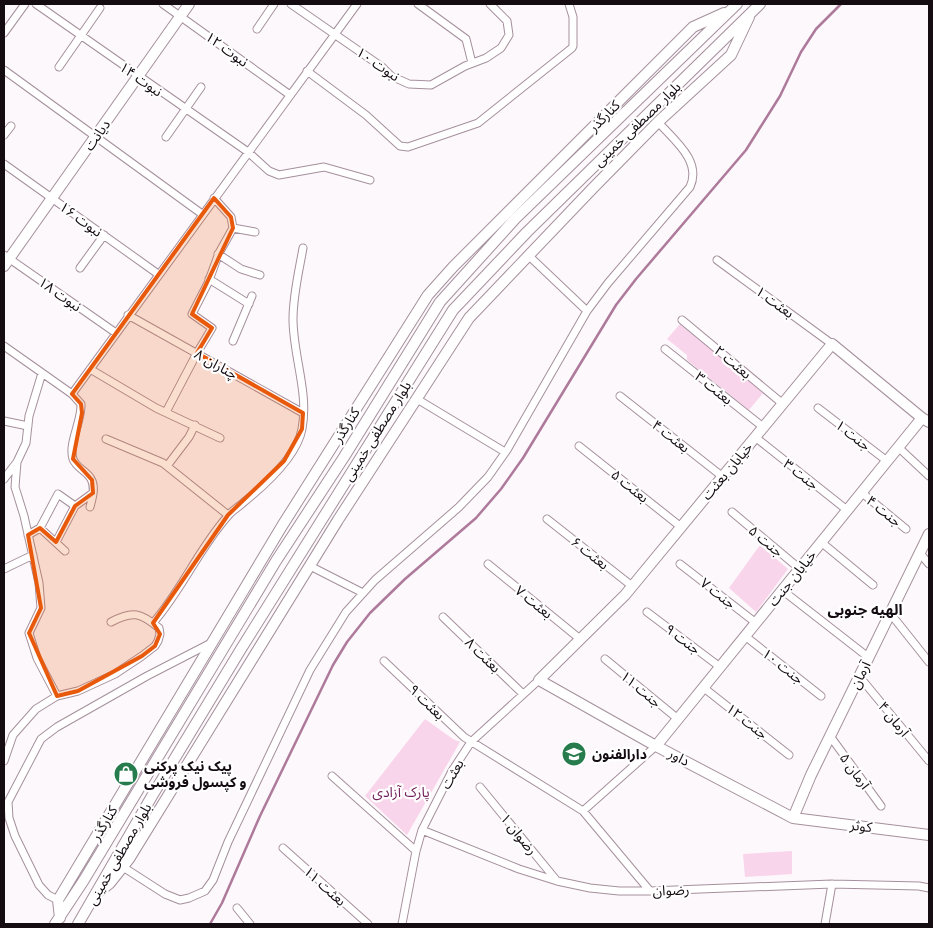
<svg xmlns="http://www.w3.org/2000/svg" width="933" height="928" viewBox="0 0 933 928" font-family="Raleway,'Noto Sans Arabic',sans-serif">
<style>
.green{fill:#f9d5eb}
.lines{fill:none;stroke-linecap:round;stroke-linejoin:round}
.stream{stroke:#ae7a9b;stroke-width:2.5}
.street-casing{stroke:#a5909d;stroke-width:9}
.secondary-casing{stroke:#a5909d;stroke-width:12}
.street{stroke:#fff;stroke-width:7}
.secondary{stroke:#fff;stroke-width:10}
.marked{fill:#e8590c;fill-opacity:0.2;stroke:#e8590c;stroke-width:4;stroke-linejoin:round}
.labels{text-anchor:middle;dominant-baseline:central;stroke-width:4.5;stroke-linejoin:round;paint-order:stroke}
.street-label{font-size:14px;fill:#140c11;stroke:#fff}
.poi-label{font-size:14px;font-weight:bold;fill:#140c11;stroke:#fff;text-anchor:start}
.park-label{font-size:14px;fill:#72225b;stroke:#fff}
.neighbourhood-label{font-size:15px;font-weight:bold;fill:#140c11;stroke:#fff}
</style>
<rect width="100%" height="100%" fill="#fdf8fb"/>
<!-- green -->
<path class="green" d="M680,324L764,392L749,410L687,360V355L667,339Z
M760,545L788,569L756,612L729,588Z
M425,719L453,739L460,742L407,835L365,796Z
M792,851V874L745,877L743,854Z"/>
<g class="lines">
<!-- stream -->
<path class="stream" d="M210,924L222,903L260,816L333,665L347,642L370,613L405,579L476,518L501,489L523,458L616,305L636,279L746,150L780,96L801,52L816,29L841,4"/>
<defs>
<path id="street" d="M36,4L248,152L269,171L279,175L324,167L370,180
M163,4L290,95
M291,4L382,67L391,76L409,84L431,85L465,66L486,58L501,48L509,35L507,21L490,4
M418,4L466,39L472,63
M257,29L274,4
M4,33L25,4
M59,67L100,8
M4,70L202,214
M307,71L366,115L400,146L408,147L478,123L572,48L573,46V17L569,4
M4,135L11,126
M166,137L201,87
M4,164L158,274
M233,228L255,232
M218,254L241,269L260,275
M4,255L116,333
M528,255L587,311
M717,260L832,344
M80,268L104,235
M209,279L249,304
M128,315L303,413
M682,320L783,404
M233,341L252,296
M4,346L72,394L81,404C82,421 68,443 73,459C76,468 87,471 91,479C96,487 92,499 90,507
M665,349L763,427
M90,369L156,408L220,438
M42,373L29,416L26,443L17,462L15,487L24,516L39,583L41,608L29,633L37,658L57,696
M72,394L357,4
M620,396L723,477
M417,399L505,452
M818,408L887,461
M166,412L197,353L212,328L192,314L208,283L219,253L233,228L231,217L214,198
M4,421L28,426
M755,437L847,510
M106,439L163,463L228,515
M579,446L681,527
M898,447L929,476
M167,466L189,437L195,425
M4,479L17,462
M861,492L906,529
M732,512L800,569
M547,519L632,586
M40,528L58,494L75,506
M28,535L40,528L65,551
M56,542L75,506L93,493
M821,542L873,585
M919,552L929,564
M488,564L580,639
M680,564L756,623
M310,566L363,593
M4,569L33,555
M782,590L868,657
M647,612L720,667
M890,613L929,662
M443,617L523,694
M153,623C182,590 198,550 227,517C231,511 239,507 244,502C265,485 297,456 302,429C309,392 293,356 293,319C293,295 299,271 303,248
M745,636L821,696
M605,659L678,719
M384,661L464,737L583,811L650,891
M859,676L929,761
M704,688L789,755
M830,736L881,806
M4,761L13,735L36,709L57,696L78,691L115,674L142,656L155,646L158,641L160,634L159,628C141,613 133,610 111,622
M332,776L416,851
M480,787L557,881
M583,811L656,746
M422,830L519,869L557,881L590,888L619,891H650L832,884L919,886L929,888
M283,848L368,924
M123,867L165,894L180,900L189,898L205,891L213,880L228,842L310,670L346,612L375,580L459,507L488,477L507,450L587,311L608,283L690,187C702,161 674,140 658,122
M58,900L48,895L39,885L15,836L9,818L8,802L41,739L57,727L147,676L211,643
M237,908L250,924
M402,924L416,851L422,830L452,771L471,742L539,680
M825,924L832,884"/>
<path id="secondary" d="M4,266L189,4
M922,418L832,344L625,595L539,680L656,746L793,818L929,835
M656,746L922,418L929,422
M793,818L811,775L929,534
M100,891L110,883L129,859L338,520L469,318L593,188L658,122L731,55L749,17
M60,918L58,900L282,526L428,295L453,267L693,27L724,13
M55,924L84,880L276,561L344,457L440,302L515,219L737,4
M78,924L152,796L241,649L453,310L527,232L760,4"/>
</defs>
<!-- street casing -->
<use href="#street" class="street-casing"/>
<!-- secondary casing -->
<use href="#secondary" class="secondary-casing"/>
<!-- street -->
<use href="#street" class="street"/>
<!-- secondary -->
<use href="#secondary" class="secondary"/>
</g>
<!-- marked area -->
<path class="marked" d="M214,198L231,217L233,228L192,314L212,328L197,353L303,413L302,429L284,461L228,515L153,623L160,634L155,646L142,656L78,691L57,696L29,633L41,608L28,535L40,528L56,542L75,506L93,493L92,480L73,459L82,413L81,404L72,394Z"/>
<!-- icons -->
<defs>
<symbol id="school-disc" viewBox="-11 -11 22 22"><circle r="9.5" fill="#277c4e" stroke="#fff"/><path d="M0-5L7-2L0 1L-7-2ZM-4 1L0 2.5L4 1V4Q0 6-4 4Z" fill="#fff"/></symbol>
<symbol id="shop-disc" viewBox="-11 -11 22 22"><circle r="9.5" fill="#277c4e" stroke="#fff"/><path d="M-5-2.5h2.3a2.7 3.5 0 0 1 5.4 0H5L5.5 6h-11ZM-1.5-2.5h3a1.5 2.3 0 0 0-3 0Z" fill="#fff"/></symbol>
</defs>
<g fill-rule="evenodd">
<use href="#school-disc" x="560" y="740" width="28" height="28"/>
<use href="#shop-disc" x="112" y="760" width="28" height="28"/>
</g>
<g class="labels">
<!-- street labels -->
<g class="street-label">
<text transform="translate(227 49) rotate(36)">نبوت ۱۲</text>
<text transform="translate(378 64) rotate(34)">نبوت ۱۰</text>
<text transform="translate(141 79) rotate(35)">نبوت ۱۴</text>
<text transform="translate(604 116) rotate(-45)">کنارگذر</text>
<text transform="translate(637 124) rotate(-44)">بلوار مصطفی خمینی</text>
<text transform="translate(97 135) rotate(-55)">دیانت</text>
<text transform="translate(81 219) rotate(36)">نبوت ۱۶</text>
<text transform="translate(60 294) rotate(35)">نبوت ۱۸</text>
<text transform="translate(775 302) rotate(36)">بعثت ۱</text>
<text transform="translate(733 362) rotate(40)">بعثت ۲</text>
<text transform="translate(216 364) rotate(29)">چناران ۸</text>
<text transform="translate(714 388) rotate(39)">بعثت ۳</text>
<text transform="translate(346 425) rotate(-58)">کنارگذر</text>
<text transform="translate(377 431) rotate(-58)">بلوار مصطفی خمینی</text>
<text transform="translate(853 435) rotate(38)">جنت ۱</text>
<text transform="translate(671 436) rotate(38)">بعثت ۴</text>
<text transform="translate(727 471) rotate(-50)">خیابان بعثت</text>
<text transform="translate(801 474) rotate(38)">جنت ۳</text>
<text transform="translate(630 486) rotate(39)">بعثت ۵</text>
<text transform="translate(884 511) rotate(39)">جنت ۴</text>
<text transform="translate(766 541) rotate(40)">جنت ۵</text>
<text transform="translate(590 553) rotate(38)">بعثت ۶</text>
<text transform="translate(792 578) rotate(-51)">خیابان جنت</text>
<text transform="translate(718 593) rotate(38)">جنت ۷</text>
<text transform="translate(534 602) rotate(39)">بعثت ۷</text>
<text transform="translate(683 639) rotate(37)">جنت ۹</text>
<text transform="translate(483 655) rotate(44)">بعثت ۸</text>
<text transform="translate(783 666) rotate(38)">جنت ۱۰</text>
<text transform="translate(860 675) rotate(-64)">آرمان</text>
<text transform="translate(641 689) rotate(40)">جنت ۱۱</text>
<text transform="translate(427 702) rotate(44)">بعثت ۹</text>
<text transform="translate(894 719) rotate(51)">آرمان ۴</text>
<text transform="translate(747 721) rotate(38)">جنت ۱۲</text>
<text transform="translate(679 757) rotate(28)">داور</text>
<text transform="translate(855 771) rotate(54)">آرمان ۵</text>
<text transform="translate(452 774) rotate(-60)">بعثت</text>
<text transform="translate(104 823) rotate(-59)">کنارگذر</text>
<text transform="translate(861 826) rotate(7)">کوثر</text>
<text transform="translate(519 834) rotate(51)">رضوان ۱</text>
<text transform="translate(119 854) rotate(-60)">بلوار مصطفی خمینی</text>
<text transform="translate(325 886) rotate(42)">بعثت ۱۱</text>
<text transform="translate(671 890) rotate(-2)">رضوان</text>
</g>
<!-- poi labels -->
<g class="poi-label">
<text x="592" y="754">دارالفنون</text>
<text x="144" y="766">پیک نیک پرکنی<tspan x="144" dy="16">و کپسول فروشی</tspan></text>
</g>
<!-- park labels -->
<g class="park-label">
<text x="401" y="792">پارک آزادی</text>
</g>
<!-- neighbourhood labels -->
<g class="neighbourhood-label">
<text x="865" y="610">الهیه جنوبی</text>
</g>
</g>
<!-- border -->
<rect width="933" height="928" fill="none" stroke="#140c11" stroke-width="10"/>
</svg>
